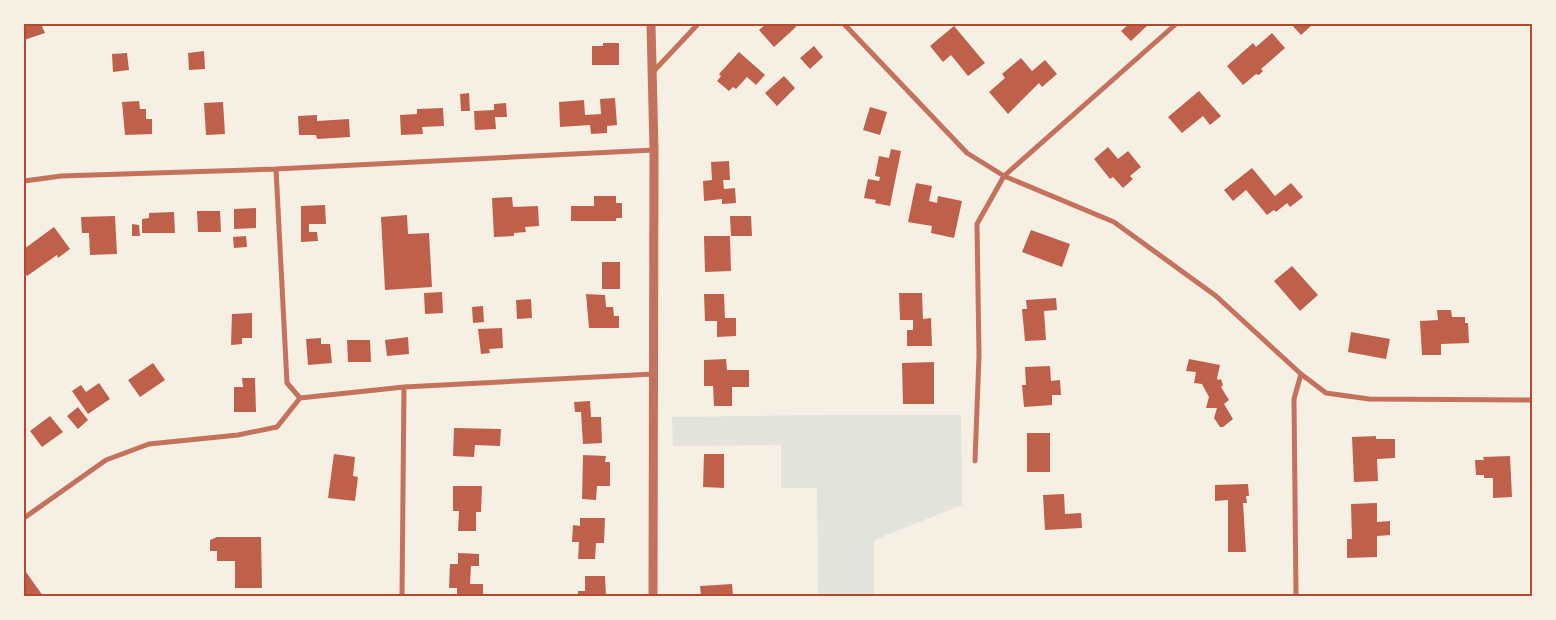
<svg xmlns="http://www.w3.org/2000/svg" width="1556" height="620" viewBox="0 0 1556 620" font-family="'DM Sans',sans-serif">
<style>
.green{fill:#e2e4dc}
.building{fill:#bf614a}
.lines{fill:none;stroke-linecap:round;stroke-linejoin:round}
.minor{stroke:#c5725c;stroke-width:5}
.tertiary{stroke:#c5725c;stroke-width:9}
.neatline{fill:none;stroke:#b5482f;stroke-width:2}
</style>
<rect width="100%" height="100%" fill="#f6efe4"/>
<!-- green -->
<path class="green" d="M826,415H961L962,505L874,540V596H818L817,488H781V445L673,446L672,417Z"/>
<!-- building -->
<path class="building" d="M24,24H41L45,33L24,40Z
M766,24H794L796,27L774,47L759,30Z
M1129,24H1149L1131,41L1121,31Z
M1291,24H1313L1301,35Z
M954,26L985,63L968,76L951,55L943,62L930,46Z
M1272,33L1285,48L1261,69L1263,71L1259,75L1256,74L1243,85L1227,66L1253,43L1256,47Z
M603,43H619V65H592V46H603Z
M814,46L823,57L810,69L800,58Z
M204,51L205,69L189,70L188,53Z
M739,52L765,75L756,85L747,77L736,89L733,87L729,91L717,81L721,76L719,74Z
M127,53L129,70L113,72L112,54Z
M1021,58L1032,71L1045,60L1057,74L1042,87L1039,83L1008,114L989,92L1005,78L1002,74Z
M784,76L795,88L777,106L765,93Z
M1199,91L1221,116L1210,125L1203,116L1182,133L1168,117Z
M469,93L470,111H461L460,94Z
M615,98L617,125L607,126V133L591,134L590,125L560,127L559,102L584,100L585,115L601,114L600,99Z
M139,101L140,109H146V119H152V134L125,135L122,102Z
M223,102L225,134L206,135L204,103Z
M506,103L507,117H495L496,129L475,130L474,111L494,110V104Z
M870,107L887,112L880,135L863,130Z
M443,108L444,126L422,127L423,134L401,135L400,115L417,114V109Z
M317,115V121L349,119L350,137L317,139L316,135H299L298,116Z
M1108,147L1118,159L1128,151L1141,167L1130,176L1133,179L1123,188L1113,177L1110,179L1094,159Z
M891,149L901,151L890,206L875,203L876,200L864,198L868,179L879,181L880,177L875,176L879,156L889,158Z
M729,161L730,180H723L724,189L735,188L736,203L722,204V199L704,201L703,181L712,180L711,162Z
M1252,168L1275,196L1291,183L1303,197L1290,207L1287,203L1276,212L1274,210L1267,215L1246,190L1233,201L1224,190Z
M916,183L932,186L929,201L937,203L938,196L962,201L954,238L931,233L932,226L908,222Z
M594,196H616V203H622V218H616V221H571V206H594Z
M512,197L513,207L538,206L539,226L525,227L526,232L514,233V236L494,237L492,198Z
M325,205L326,224H309V232H317L318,241L301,242V206Z
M256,208V228L234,229V209Z
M197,211H220L221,232H198Z
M174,212L175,233H142V219L149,218V213Z
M407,215L408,234L429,233L432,287L385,290L381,217Z
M115,216L117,254L90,255L89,233H82L81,217Z
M730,216H751L752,236H731Z
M132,224L139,225L140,236H132Z
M54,227L70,249L58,258L57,255L27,276L24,271V249Z
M1031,230L1070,244L1062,267L1022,252Z
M246,236L247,247L234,248L233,237Z
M704,236H730L731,271L705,272Z
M602,262H620V289H602Z
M1292,266L1318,295L1300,311L1274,281Z
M442,292L443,313L425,314L424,293Z
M899,293H922L923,319L931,318L932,346H907V330H913V320H900Z
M586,294L605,295L606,307H613L614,316H619V328H589Z
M704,294H724L725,318H736V336L717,337V321H705Z
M1056,298L1057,310L1044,311L1046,340L1025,341L1022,309H1027L1026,300Z
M531,299L532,318L517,319L516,300Z
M483,306L484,322L473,323L472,307Z
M1437,310H1451L1452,317H1465V323H1468L1469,343L1441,344V355H1422L1420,321L1438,320Z
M252,313V338H242V344L231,345L232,314Z
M502,328L503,348L489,349L490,353L481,354L478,329Z
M1351,332L1390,339L1386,359L1348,352Z
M408,337L409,354L387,356L385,340Z
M321,338V344H330L332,363L308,365L306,339Z
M347,340H370L371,362H348Z
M726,359L727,370H749V387H732V406H714L713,386H704V360Z
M1189,359L1220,365L1217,378L1218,380L1221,379L1223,385L1221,387L1229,400L1224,404L1233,419L1223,427H1220L1214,418L1217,408H1206L1209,397L1202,384L1194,383L1196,372L1186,371Z
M934,362V404H903L902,363Z
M153,363L165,380L140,397L128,380Z
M1050,366L1051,381L1060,380L1061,395H1052V405L1024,407L1022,385H1026L1025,367Z
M242,378H255L256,412H234V387H243Z
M99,383L110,399L88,414L72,391L81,385L86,392Z
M590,401L591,417H601L602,443L583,444L581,412H575L574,402Z
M78,407L88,420L78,429L67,416Z
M50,416L63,432L42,447L30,431Z
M454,428L501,429L500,446L475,445L474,457L453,456Z
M1027,433H1050V472H1027Z
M1376,436V439H1395V458L1377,459L1378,481L1354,482L1352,437Z
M334,454L355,457L353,476L358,477L355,501L328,498Z
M704,454H724V488L703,487Z
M583,455L606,456L605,462H610V486H597L596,500L582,499Z
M1510,456L1512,497L1493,498V478H1484V475H1476L1475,460H1484L1483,457Z
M1248,484L1249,496H1246L1247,503H1243L1246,552H1228V500L1215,501V485Z
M453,486H482L481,512H476V531H458L459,511H453Z
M1064,494L1065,514L1081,513L1082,528L1045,530L1043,495Z
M1377,503V522L1390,521V535L1377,536V557L1347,558V539H1352L1351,504Z
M580,518H605L604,543H596L595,559H578L579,542H572L573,525L580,526Z
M217,537H261L262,588H235V561H217V551H210V540Z
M458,553L479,554V566H471L470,584H483V596H457V588H449L450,564H458Z
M26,572L43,596H24V573Z
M585,576H605L606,596H578V591H585Z
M732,584L733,596H701L700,586Z"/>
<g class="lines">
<!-- minor -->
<path class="minor" d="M844,24L967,153L1004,176L1114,222L1216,296L1301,374L1326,393L1369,399L1532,400
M652,73L698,24
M276,169L287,383L300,398
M24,181L61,176L276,169L654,150
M975,461L979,356L977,224L1004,176L1176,24
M24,518L106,460L149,444L238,435L277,427L300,398L404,387L654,374
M402,596L404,387
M1296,596L1294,399L1301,374"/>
<!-- tertiary -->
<path class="tertiary" d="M651,24L654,150L653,596"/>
</g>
<!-- border -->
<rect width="1556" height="620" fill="none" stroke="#f6efe4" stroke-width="50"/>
<rect x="25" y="25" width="1506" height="570" class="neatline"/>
</svg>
